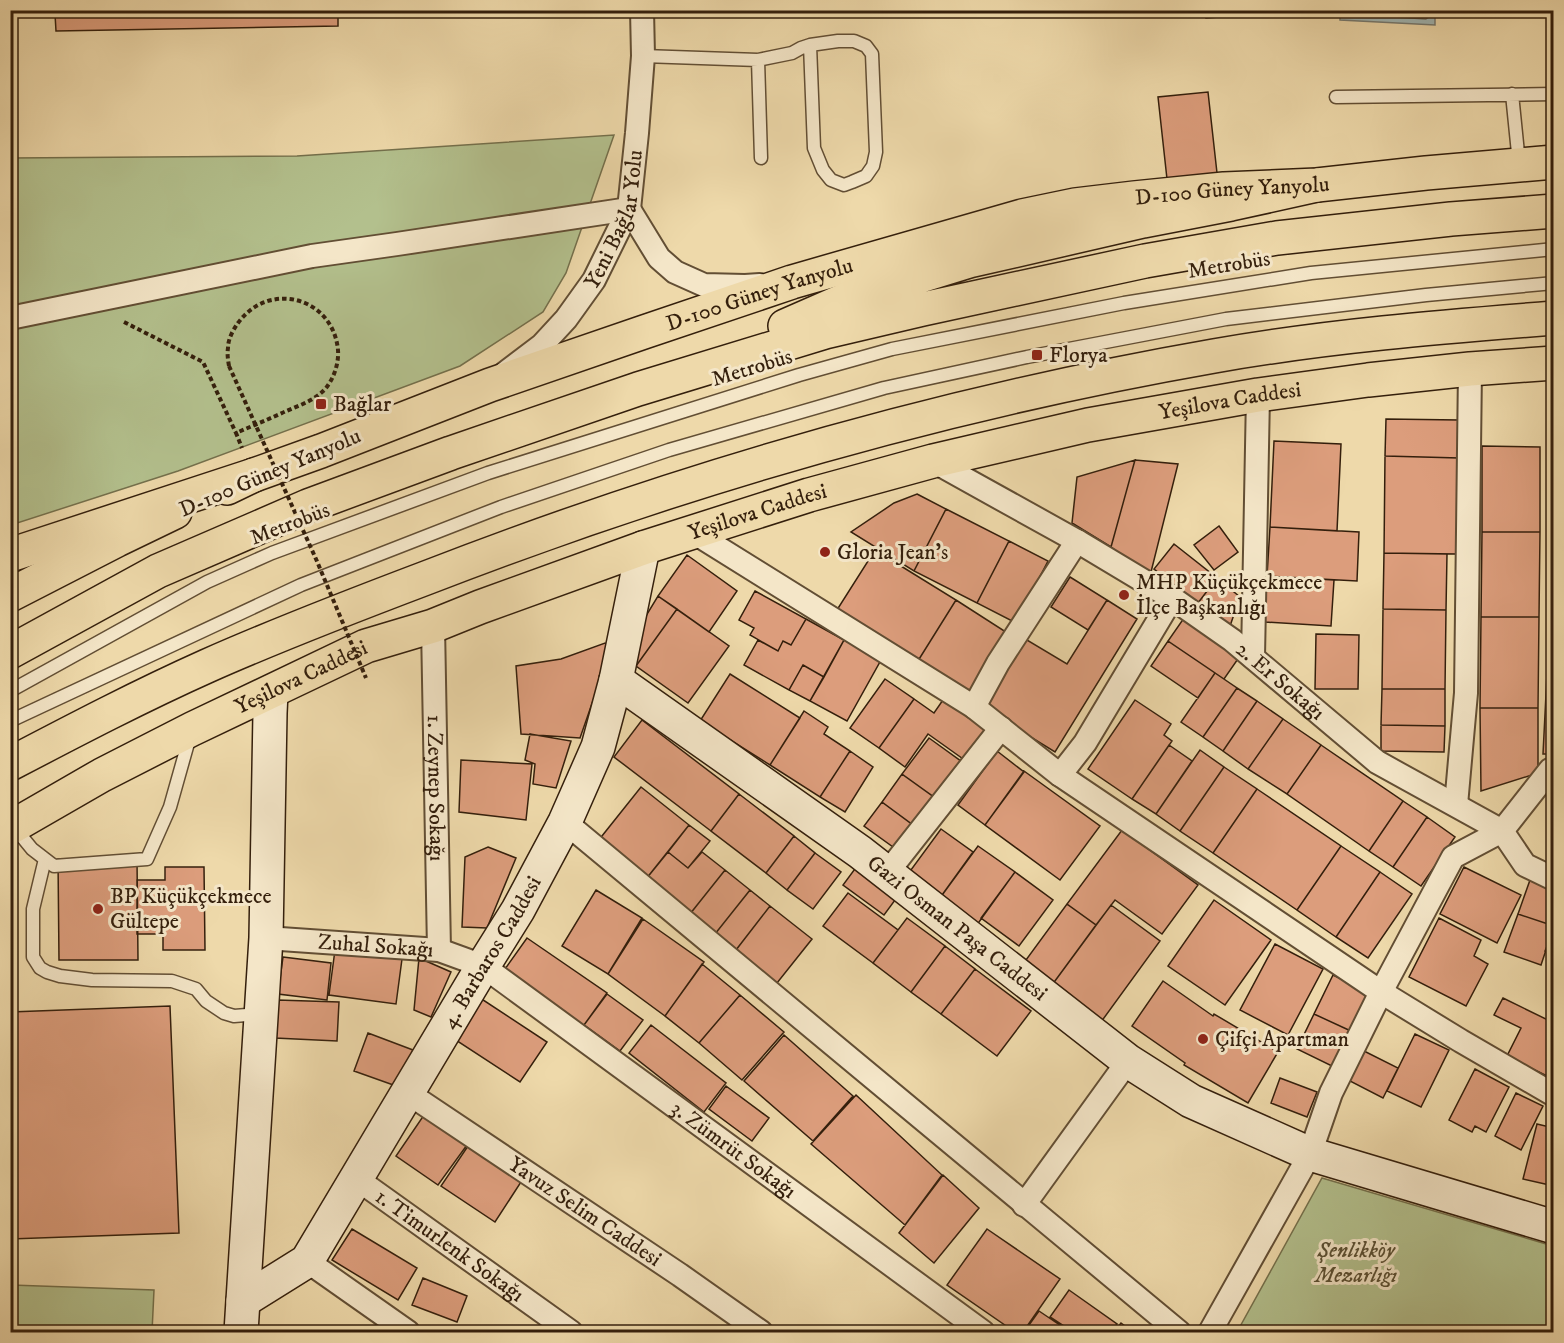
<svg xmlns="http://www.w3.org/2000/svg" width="1564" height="1343" viewBox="0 0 1564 1343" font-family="'IM FELL DW Pica',serif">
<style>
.green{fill:#b3c08d;stroke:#74704c;stroke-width:1.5}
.water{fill:#a0b7b5;stroke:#757a71;stroke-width:1.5}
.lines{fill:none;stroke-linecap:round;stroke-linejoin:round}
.shore{stroke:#6a6b60;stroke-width:1.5}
.building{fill:#dc9d7c;stroke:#341f0c;stroke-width:1.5}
.lane-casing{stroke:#624e34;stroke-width:15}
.street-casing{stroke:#624e34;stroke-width:26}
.secondary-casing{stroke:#341f0c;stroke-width:36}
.primary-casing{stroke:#341f0c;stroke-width:36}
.highway-casing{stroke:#341f0c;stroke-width:36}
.path{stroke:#341f0c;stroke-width:4;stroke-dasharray:4.5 3;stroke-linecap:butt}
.lane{stroke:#f4e6c8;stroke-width:12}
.street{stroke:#f4e6c8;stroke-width:22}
.secondary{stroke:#f4e6c8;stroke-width:33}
.primary{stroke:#eed9aa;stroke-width:33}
.highway{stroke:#eed9aa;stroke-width:33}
.path-bridge{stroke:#341f0c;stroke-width:4;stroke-dasharray:4.5 3;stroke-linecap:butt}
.poi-dot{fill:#8f2418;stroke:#f4e6c8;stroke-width:2}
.labels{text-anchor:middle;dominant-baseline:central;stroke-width:6;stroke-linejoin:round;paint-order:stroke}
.street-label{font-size:22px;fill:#341f0c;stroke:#f4e6c8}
.poi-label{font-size:22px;fill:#341f0c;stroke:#f4e6c8;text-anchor:start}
.park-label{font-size:22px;font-style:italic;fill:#5a4f33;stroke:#f4e6c8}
</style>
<rect width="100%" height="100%" fill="#eed9aa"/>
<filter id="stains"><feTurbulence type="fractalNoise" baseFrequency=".00333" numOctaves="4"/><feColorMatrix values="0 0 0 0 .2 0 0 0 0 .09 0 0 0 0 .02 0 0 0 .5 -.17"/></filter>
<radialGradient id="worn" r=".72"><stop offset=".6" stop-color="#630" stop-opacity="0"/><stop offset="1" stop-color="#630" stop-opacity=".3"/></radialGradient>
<!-- green -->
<path class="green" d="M614,135L566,273L543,312L460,366L178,471L11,525L10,158L297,156Z
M1322,1178L1553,1246V1332H1237Z
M11,1285L154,1290L152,1332H11Z"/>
<!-- water -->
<path class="water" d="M1340,11H1435V25L1340,20Z"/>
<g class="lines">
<!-- shore -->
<path class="shore" d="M1346,10L1349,14L1426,19L1429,17V10"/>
</g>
<!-- building -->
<path class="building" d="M11,10H338V26L56,31L55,14L11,15Z
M1047,10H1152V12L1047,16Z
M1205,10H1281V13L1206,18Z
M1208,92L1217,173L1167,179L1158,97Z
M1386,419L1459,420V458L1385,456Z
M1274,441L1341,444L1337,531L1270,527Z
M1482,446L1540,447V532H1482Z
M1385,456L1459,458L1457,554L1384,553Z
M1135,460L1111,547L1072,523L1077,477Z
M1135,460L1178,464L1150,576L1111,547Z
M917,494L946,509L914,571L851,532L894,503Z
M946,509L1009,541L977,603L914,571Z
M1219,526L1238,552L1214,570L1194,545Z
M1270,527L1359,532L1357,581L1267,576Z
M1482,532H1540L1539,617H1481Z
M1009,541L1048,561L1016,623L977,603Z
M1174,544L1217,578L1198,603L1154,569Z
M875,550L956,600L916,664L835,613Z
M1384,553L1447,554L1446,610L1383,609Z
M1554,553V614H1550Z
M687,555L737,591L709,632L658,596Z
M1267,576L1334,580L1331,626L1265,622Z
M1070,577L1107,600L1088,630L1051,607Z
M1217,578L1240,597L1229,629L1198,603Z
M755,591L806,619L791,645L783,641L778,651L750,635L754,628L739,620Z
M658,596L677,609L636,666L621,657Z
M956,600L1009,634L970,697L916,664Z
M1107,600L1137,619L1055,752L979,705L1022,637L1067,664Z
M677,609L729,646L688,703L636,666Z
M1383,609L1446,610L1445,689H1382Z
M1550,614H1554V694H1546Z
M1481,617H1539L1538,708H1480Z
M1184,618L1240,656L1224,679L1168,641Z
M806,619L844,640L824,677L803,665L789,690L744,665L758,640L778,651L783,641L791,645Z
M1316,634L1359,635L1358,689H1315Z
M844,640L881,660L847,721L810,701Z
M1168,641L1215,673L1198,698L1151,666Z
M605,643L611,649L580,738L521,734L516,666L561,659Z
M803,665L824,677L810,701L789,690Z
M1215,673L1237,688L1203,737L1181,722Z
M730,674L800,718L770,765L700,721Z
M885,679L914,699L879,748L850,728Z
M1237,688L1257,701L1223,751L1203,737Z
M1382,689H1445V726L1381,725Z
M1546,694H1554V754H1543Z
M945,697L989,728L966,761L928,734L905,767L879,748L914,699L934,713Z
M1135,700L1171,724L1164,735L1172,741L1132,799L1088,769Z
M1257,701L1283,719L1248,769L1223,751Z
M1480,708H1538V773L1481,791Z
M804,711L828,727L824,734L850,751L820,797L770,765Z
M1283,719L1321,745L1287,794L1248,769Z
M642,720L739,794L711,831L614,757Z
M1381,725L1445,726L1444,752L1381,751Z
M530,734L571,741L556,788L533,784L535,764L525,760Z
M929,738L965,764L938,800L902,774Z
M1169,745L1192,761L1156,814L1132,799Z
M1321,745L1403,801L1369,851L1287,794Z
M1200,750L1224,767L1180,831L1156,814Z
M850,751L873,767L845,812L820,797Z
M997,751L1024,772L985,825L958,805Z
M461,760L532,764L526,820L459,812Z
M1224,767L1257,789L1213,853L1180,831Z
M1024,771L1100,826L1060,880L985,825Z
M902,774L938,800L917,828L882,802Z
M1551,779H1554V860H1548Z
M641,787L689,825L646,879L598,841Z
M1257,789L1341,846L1297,910L1213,853Z
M739,794L794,836L766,873L711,831Z
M1403,801L1427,817L1393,867L1369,851Z
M882,802L917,828L900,852L864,826Z
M1427,817L1455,837L1421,886L1393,867Z
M689,825L710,841L688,868L668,852Z
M941,829L973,852L937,902L905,878Z
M1122,830L1198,885L1162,934L1115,900L1096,925L1067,904Z
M794,836L815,853L787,890L766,873Z
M978,846L1015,872L974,929L937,902Z
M1341,846L1380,872L1336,937L1297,910Z
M488,847L516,858L487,928L462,927L465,857Z
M668,852L688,868L702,852L725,870L690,914L646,879Z
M815,853L841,872L813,909L787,890Z
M58,859H137L138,960H59Z
M860,862L901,892L884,915L843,885Z
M165,867H204L205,950H163V934H137V880H165Z
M1464,867L1521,895L1497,943L1440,914Z
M725,870L750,890L715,934L690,914Z
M1015,872L1053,900L1019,946L981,918Z
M1380,872L1412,894L1368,958L1336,937Z
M1530,880L1554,888V926L1518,914Z
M596,890L642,918L608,974L562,946Z
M750,890L770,906L736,950L715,934Z
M848,893L898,930L873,963L823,926Z
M1214,900L1271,940L1225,1005L1168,966Z
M1067,904L1096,925L1052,985L1023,964Z
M1111,905L1160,941L1101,1022L1052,985Z
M770,906L812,939L777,983L736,950Z
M1518,914L1554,926L1541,965L1504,952Z
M907,918L945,946L911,992L873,963Z
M1439,918L1481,940L1474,956L1488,964L1466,1006L1409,977Z
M643,919L704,962L665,1016L608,974Z
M1554,929V954L1545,951Z
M527,938L607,993L579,1032L500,976Z
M1275,944L1323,969L1288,1035L1240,1010Z
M945,946L975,969L941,1014L911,992Z
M335,950L402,959L396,1004L329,995Z
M283,957L331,963L327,1000L278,994Z
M419,958L451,972L431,1017L414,1010Z
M702,964L740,995L699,1043L665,1016Z
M975,969L1031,1011L997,1056L941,1014Z
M1333,975L1372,994L1353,1032L1314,1014Z
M1163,981L1213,1016L1214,1014L1278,1052L1248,1103L1184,1065L1185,1063L1132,1026Z
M471,992L547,1042L520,1082L445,1033Z
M607,994L643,1020L620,1051L584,1025Z
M740,995L784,1032L742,1080L699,1043Z
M1503,998L1554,1023V1074L1551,1078L1507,1056L1521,1028L1494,1015Z
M277,1000L339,1002L337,1041L275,1038Z
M170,1006L179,1233L10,1239V1012Z
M1314,1014L1353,1032L1336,1068L1297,1049Z
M651,1025L726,1083L704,1112L629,1053Z
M368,1033L413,1050L399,1087L354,1071Z
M1415,1034L1449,1050L1421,1107L1387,1091Z
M784,1035L853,1096L813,1141L744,1081Z
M1360,1049L1398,1068L1383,1098L1346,1079Z
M1475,1069L1509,1087L1486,1132L1475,1126L1472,1132L1449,1120Z
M1280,1078L1317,1092L1307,1117L1271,1103Z
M726,1086L769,1118L752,1141L709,1109Z
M1516,1093L1543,1106L1521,1150L1495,1136Z
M856,1095L942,1175L905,1225L811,1144Z
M424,1115L467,1145L438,1185L396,1156Z
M1537,1124L1554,1128V1186L1523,1179Z
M468,1146L521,1182L495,1222L441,1186Z
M943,1175L979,1208L934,1263L899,1233Z
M352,1229L417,1268L398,1300L332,1260Z
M987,1229L1060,1279L1023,1332H1015L947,1285Z
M423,1278L467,1296L457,1322L412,1305Z
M1069,1290L1117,1324L1111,1332H1073L1050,1317Z
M1039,1311L1070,1332H1024Z
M1121,1323L1133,1332H1114Z"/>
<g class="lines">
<defs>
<path id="lane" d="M643,56L758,60L792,53L801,48L810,45L838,41H854L866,46L872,54L876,152L873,166L866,176L852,182L844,185L831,180L823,170L814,148L810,45
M758,60L761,158
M1512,94L1519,163
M1336,97L1554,94
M10,691L207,582L272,553L488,473L799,375L892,349L1124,303L1311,273L1554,249
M10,721L301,585L501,507L669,450L884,388L1027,357L1226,319L1426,295L1554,283
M14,827L32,849L54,866L147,859L170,807L190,736
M45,859L33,909V957L40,968L47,972L60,976L92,980L172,981L196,989L206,1001L224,1013L234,1016L260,1014"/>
<g id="street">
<path d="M629,209L659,258L675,272L704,285L745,286L760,285"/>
<path d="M10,318L312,256L397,244L629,209"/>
<path id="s1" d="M505,373L542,345L566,319L594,280L629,209L637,133L643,56L642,10"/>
<path id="s2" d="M933,461L1077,541L1172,598L1232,640L1377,762L1502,831L1525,865L1554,879"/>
<path d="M693,532L974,707L1060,775L1381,992L1461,1041L1554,1095"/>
<path id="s3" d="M433,626L439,950"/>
<path d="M1253,657L1258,395"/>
<path d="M974,707L998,663L1077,541"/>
<path d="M1060,775L1085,743L1172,598"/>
<path d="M1456,805L1466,693L1470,369"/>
<path d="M565,822L1179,1332"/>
<path d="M887,873L1001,728"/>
<path id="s4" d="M266,938L439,950L483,966L983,1332"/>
<path id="s5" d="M408,1093L680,1275L761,1332"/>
<path id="s6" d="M357,1179L571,1332"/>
<path d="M1024,1205L1128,1061"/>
<path d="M307,1261L408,1332"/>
<path d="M1210,1332L1310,1154L1331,1093L1381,992L1453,857L1502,831L1550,770H1554"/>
</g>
<g id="secondary">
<path id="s7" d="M616,680L860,852L1128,1061L1191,1101L1310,1154L1554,1227"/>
<path id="s8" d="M243,1301L307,1261L483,966L518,910L565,822L598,747L616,680L643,548"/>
<path d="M241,1332L266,938L270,713L271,692"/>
</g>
<g id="primary">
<path id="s9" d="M227,488L254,475L321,451L490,385L644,332L792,282L1022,216L1075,205L1134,198L1224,189L1317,185L1426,173L1554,162"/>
<path d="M10,595L117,540L175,512"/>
<path id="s10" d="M10,828L102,775L192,729L366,646L433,626L480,607L643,548L809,495L933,461L1088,425L1258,395L1368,380L1470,369L1554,363"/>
</g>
<path id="highway" d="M785,326L849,298L969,261L1143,221L1231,204L1317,185
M10,555L254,475
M10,652L158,571L308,506L451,453L638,389L825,332L923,309L1145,261L1277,238L1451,219L1554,211
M10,764C75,730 140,696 207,666C279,634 352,606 426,578C681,479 945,403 1214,356C1327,336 1440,327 1554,318
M10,827L13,826"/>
</defs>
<!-- lane casing -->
<use href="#lane" class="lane-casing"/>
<!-- street casing -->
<use href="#street" class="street-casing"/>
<!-- secondary casing -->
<use href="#secondary" class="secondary-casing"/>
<!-- primary casing -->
<use href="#primary" class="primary-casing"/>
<!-- highway casing -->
<use href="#highway" class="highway-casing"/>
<!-- path -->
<path class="path" d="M124,322L203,362L236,433
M229,366C228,360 227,354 228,348C228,339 233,330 238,323C269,280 333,297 338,350C339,363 334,378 326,388C315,401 297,406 282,413C267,420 252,426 236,433L242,448"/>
<!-- lane -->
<use href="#lane" class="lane"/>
<!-- street -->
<use href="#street" class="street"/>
<!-- secondary -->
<use href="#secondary" class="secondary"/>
<!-- primary -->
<use href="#primary" class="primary"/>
<!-- highway -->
<use href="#highway" class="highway"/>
<!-- path-bridge -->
<path class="path-bridge" d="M229,366L316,559L366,678"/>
</g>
<!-- markers -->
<g class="poi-dot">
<rect x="1031" y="349" width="12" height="12" rx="3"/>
<rect x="315" y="398" width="12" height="12" rx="3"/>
<circle cx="825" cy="552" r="6"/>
<circle cx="1124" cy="595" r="6"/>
<circle cx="98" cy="909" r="6"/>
<circle cx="1203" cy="1039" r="6"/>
</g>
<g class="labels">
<!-- street labels -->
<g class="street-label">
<text stroke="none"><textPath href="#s9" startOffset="1053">D-100 Güney Yanyolu</textPath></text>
<text stroke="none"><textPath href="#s1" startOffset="195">Yeni Bağlar Yolu</textPath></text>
<text transform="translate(1229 265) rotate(-9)">Metrobüs</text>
<text stroke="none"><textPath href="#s9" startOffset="567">D-100 Güney Yanyolu</textPath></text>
<text transform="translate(752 368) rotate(-17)">Metrobüs</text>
<text stroke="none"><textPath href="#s10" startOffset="1300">Yeşilova Caddesi</textPath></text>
<text transform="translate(270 473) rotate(-23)">D-100 Güney Yanyolu</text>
<text stroke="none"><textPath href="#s10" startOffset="814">Yeşilova Caddesi</textPath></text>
<text transform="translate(290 524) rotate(-21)">Metrobüs</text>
<text stroke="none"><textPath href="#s10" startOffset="328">Yeşilova Caddesi</textPath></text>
<text stroke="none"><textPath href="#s2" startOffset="412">2. Er Sokağı</textPath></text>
<text stroke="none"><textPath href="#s3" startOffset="162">1. Zeynep Sokağı</textPath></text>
<text stroke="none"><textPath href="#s7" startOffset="422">Gazi Osman Paşa Caddesi</textPath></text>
<text stroke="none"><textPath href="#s4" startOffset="110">Zuhal Sokağı</textPath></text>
<text stroke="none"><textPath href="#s8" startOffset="435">4. Barbaros Caddesi</textPath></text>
<text stroke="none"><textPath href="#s4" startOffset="531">3. Zümrüt Sokağı</textPath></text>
<text stroke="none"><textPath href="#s5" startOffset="213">Yavuz Selim Caddesi</textPath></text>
<text stroke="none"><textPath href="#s6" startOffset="114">1. Timurlenk Sokağı</textPath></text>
</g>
<!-- poi labels -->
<g class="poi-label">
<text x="1049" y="355">Florya</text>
<text x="333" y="404">Bağlar</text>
<text x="837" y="552">Gloria Jean's</text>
<text x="1136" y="582">MHP Küçükçekmece<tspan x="1136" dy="25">İlçe Başkanlığı</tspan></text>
<text x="110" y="896">BP Küçükçekmece<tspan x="110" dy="25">Gültepe</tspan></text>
<text x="1215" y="1039">Çifçi Apartman</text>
</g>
<!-- park labels -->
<g class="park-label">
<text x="1356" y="1250">Şenlikköy<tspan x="1356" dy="25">Mezarlığı</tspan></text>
</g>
</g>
<!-- margin -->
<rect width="1564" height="1343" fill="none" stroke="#eed9aa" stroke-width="36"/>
<rect x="12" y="12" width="1540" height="1319" fill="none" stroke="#341f0c" stroke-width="3"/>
<rect x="18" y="18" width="1528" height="1307" fill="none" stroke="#341f0c" stroke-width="1.5"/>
<rect width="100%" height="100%" filter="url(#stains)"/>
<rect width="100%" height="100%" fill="url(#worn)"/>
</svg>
